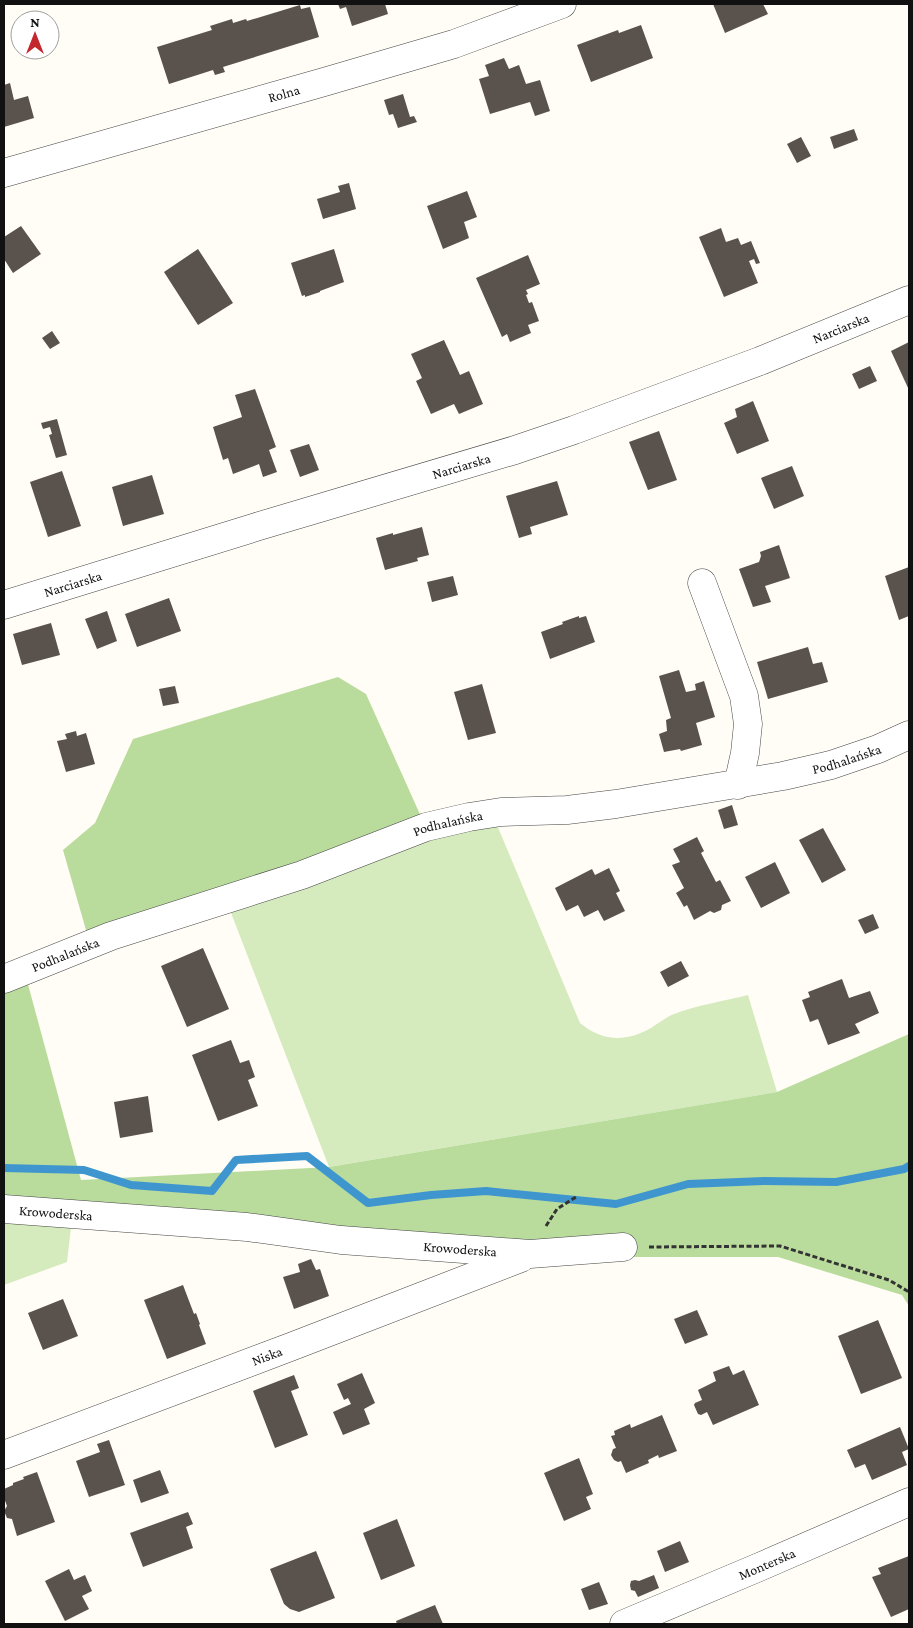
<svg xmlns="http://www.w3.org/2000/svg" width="913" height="1628" viewBox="0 0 913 1628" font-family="'Crimson Pro',serif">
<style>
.green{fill:#d5ebbd}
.forest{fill:#b9dc9c}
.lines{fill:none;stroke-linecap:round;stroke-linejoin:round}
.stream{stroke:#3f96cf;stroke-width:8}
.building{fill:#5a524d}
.minor-casing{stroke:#444;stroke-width:29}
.path{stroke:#333;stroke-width:3;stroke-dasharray:5 2.5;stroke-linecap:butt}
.minor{stroke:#fff;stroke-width:28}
.labels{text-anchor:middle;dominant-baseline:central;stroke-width:5;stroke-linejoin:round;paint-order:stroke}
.street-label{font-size:14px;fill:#111;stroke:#fff}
</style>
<rect width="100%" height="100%" fill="#fffdf5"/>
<!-- green -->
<path class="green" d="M497,825L580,1023C603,1042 626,1042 651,1028C659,1023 666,1017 674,1014C698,1005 724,1001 748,995L777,1092L329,1167L228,905L427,832Z
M4,1214L72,1219L67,1262L4,1285Z"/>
<!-- forest -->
<path class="forest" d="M338,677L366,694L423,821L88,937L63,850L95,823L133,739Z
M26,977L81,1180L329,1167L777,1092L909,1034V1306L902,1295L778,1257H630L4,1203V986Z"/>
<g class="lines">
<!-- stream -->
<path class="stream" d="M4,1168L84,1170L131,1185L212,1191L236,1160L307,1156L368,1203L431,1195L486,1191L616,1204L688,1184L764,1181L836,1182L904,1169L909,1166"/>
</g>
<!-- building -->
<path class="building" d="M338,4H385L388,14L352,26L346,7L340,9Z
M713,4H763L768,14L725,33Z
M300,5L301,9L310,7L319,37L223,67L225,72L215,75L213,70L169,84L157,47L212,30L210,26L232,19L233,23L246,19L247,21Z
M641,25L653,58L591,82L577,45L618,30L619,33Z
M504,58L509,69L519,65L526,84L540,80L550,111L535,116L530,102L490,114L479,79L489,76L485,65Z
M10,83L14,100L28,96L34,118L4,127V85Z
M403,94L410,117L414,116L417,122L398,128L393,114L389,115L384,100Z
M854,129L858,140L834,149L830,137Z
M801,137L811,156L797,163L787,144Z
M349,183L356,209L323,219L317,199L340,192L338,186Z
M467,191L477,217L464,222L469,238L443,249L427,206Z
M21,226L41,254L13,273L4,259V237Z
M721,228L726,242L738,238L741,245L751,241L760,263L756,264L754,259L749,261L758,283L724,297L699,237Z
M198,249L233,303L198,325L164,272Z
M334,249L344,282L320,291V292L305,297V295L302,296L291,263Z
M528,255L540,284L526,290L528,294L526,295L529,303L532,302L539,321L528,325L531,333L510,342L507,334L502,337L476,278Z
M52,331L60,343L50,349L42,338Z
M444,340L460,375L469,371L483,404L459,414L454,404L431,414L416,381L422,378L411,354Z
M909,342V390L891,351Z
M870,366L877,381L859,389L852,374Z
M255,389L276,447L269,450L277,472L263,477L259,464L233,474L228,458L223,460L213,427L242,417L235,395Z
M753,401L769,441L737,454L724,423L737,417L735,409Z
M57,419L67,455L56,458L49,435L52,434L50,427L43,429L41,423Z
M659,431L677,480L648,490L629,442Z
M309,444L319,470L300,477L290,450Z
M792,466L804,496L774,509L761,478Z
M62,471L81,526L48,537L30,482Z
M152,475L164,514L123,526L112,487Z
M557,481L568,515L530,527L532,534L519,538L506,496Z
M422,527L429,555L417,558L418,561L385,570L376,538L393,533V535Z
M779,545L790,578L765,586L771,602L753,607L739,569L759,562L761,556L760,552Z
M909,567V616L899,620L885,576Z
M453,576L458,595L432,602L427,582Z
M169,598L181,631L137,647L125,614Z
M107,611L117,641L97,649L85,619Z
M579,616V618L586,616L595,642L550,659L541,632L563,624L562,622Z
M51,623L60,655L22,665L13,634Z
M808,647L813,664L822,662L828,682L768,699L757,662Z
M679,670L686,692L696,690L695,684L704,681L715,717L696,723L702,745L681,751L680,749L664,752L659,734L667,731L666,720L671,718L659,676Z
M482,684L496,733L468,740L454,692Z
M175,686L179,703L163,706L159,689Z
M76,731L77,736L86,733L95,764L66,772L57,741L67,739L65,734Z
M732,805L738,825L724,829L718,810Z
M823,828L846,870L822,883L799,840Z
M697,837L704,851L701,853L716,882L720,880L731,901L722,905L721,910L714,913L710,911L694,920L687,905L684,907L676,893L684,888L672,865L680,862L673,849Z
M775,862L790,893L761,908L745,877Z
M609,868L620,891L616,893L625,911L604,921L598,910L584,917L578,905L566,911L555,888L592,869L595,875Z
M873,914L879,928L865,934L858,920Z
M203,948L229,1009L187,1027L161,966Z
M681,961L689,976L668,987L660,972Z
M842,979L849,998L870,991L879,1013L855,1024L860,1033L828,1045L818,1019L810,1022L802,1000L810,997L808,992Z
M231,1040L240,1063L249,1060L255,1077L248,1080L258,1106L218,1121L192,1055Z
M148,1096L153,1132L120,1138L114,1102Z
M311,1259L316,1270L320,1269L329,1296L294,1309L283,1277L300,1272L298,1264Z
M183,1285L194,1314L196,1313L200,1324L199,1325L206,1344L167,1359L144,1300Z
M63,1299L78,1336L43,1350L28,1313Z
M697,1310L708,1335L685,1344L674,1319Z
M878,1320L902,1378L861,1394L838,1336Z
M729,1366L733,1375L744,1370L759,1405L713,1425L707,1412L701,1415L698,1414L694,1405L695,1403L702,1400L698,1390L716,1381L713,1372Z
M362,1373L375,1403L364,1409L370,1424L343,1435L333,1412L351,1404L348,1398L344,1400L337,1384Z
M294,1375L299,1388L291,1391L308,1435L275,1448L253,1391Z
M662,1415L677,1451L659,1458L658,1455L648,1460L649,1463L626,1473L621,1461L618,1462L614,1460L611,1455L613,1449L616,1448L611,1436L615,1435L614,1431L630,1424L631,1428Z
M900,1427L909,1449L902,1452L907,1465L872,1480L865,1464L855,1468L847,1450Z
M109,1440L125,1485L89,1497L76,1461L100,1452L97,1444Z
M579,1458L593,1494L586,1497L591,1509L564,1521L544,1473Z
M160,1470L169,1493L141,1503L133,1480Z
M37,1472L55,1522L17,1536L12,1519L7,1518L4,1511L7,1506L4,1498V1489L13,1485V1483L24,1479L23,1477Z
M188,1512L193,1524L186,1527L193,1548L143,1567L130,1533Z
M397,1519L415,1566L381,1580L363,1533Z
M680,1541L689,1562L665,1572L657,1551Z
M316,1551L335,1598L299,1612L290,1609L284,1604L270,1569Z
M909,1556V1609L891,1617L872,1577L881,1574L878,1568Z
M69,1569L74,1580L85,1575L92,1591L82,1596L89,1609L65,1621L45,1581Z
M654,1575L659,1588L638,1597L635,1591L631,1590L630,1585L631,1581L635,1580L639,1581Z
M599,1582L608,1604L589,1610L581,1589Z
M435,1605L443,1624H397L396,1621Z"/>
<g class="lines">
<defs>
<g id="minor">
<path id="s1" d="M4,173L324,82L454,44L562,4"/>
<path d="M702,583L744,696L748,724L745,753L738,785"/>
<path id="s2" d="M4,605L256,527L515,450L574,430L760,361L909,300"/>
<path id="s3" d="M4,979L111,936L302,875L426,827L469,817L501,812L567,810L616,804L783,776L831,765L878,749L909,735"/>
<path id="s4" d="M4,1209L247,1227L341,1240L530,1254L623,1247"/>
<path id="s5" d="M4,1455L293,1346L521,1258"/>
<path id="s6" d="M624,1624L757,1568L909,1502"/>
</g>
</defs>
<!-- minor casing -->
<use href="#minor" class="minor-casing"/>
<!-- path -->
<path class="path" d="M546,1226L557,1209L576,1197
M649,1247L780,1246L889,1280L909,1292"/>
<!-- minor -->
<use href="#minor" class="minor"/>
</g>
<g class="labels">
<!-- street labels -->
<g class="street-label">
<text stroke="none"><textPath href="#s1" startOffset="291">Rolna</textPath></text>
<text stroke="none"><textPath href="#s2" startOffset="882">Narciarska</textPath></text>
<text stroke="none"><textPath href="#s2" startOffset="478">Narciarska</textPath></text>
<text stroke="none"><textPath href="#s2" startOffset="72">Narciarska</textPath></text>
<text stroke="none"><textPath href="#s3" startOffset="876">Podhalańska</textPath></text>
<text stroke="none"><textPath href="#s3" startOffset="471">Podhalańska</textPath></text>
<text stroke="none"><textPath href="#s3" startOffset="66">Podhalańska</textPath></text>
<text stroke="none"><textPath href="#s4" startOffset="52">Krowoderska</textPath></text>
<text stroke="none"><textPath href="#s4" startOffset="458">Krowoderska</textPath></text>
<text stroke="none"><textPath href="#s5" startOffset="281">Niska</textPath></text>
<text stroke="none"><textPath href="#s6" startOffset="155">Monterska</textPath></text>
</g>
</g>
<!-- border -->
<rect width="913" height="1628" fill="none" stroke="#111111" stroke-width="10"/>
<!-- north arrow -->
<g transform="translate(35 35)"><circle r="24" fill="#ffffff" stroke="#a0a0a0"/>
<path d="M0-4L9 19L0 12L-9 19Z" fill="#c4262e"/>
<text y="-8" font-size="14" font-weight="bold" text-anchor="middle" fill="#111111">N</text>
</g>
</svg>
